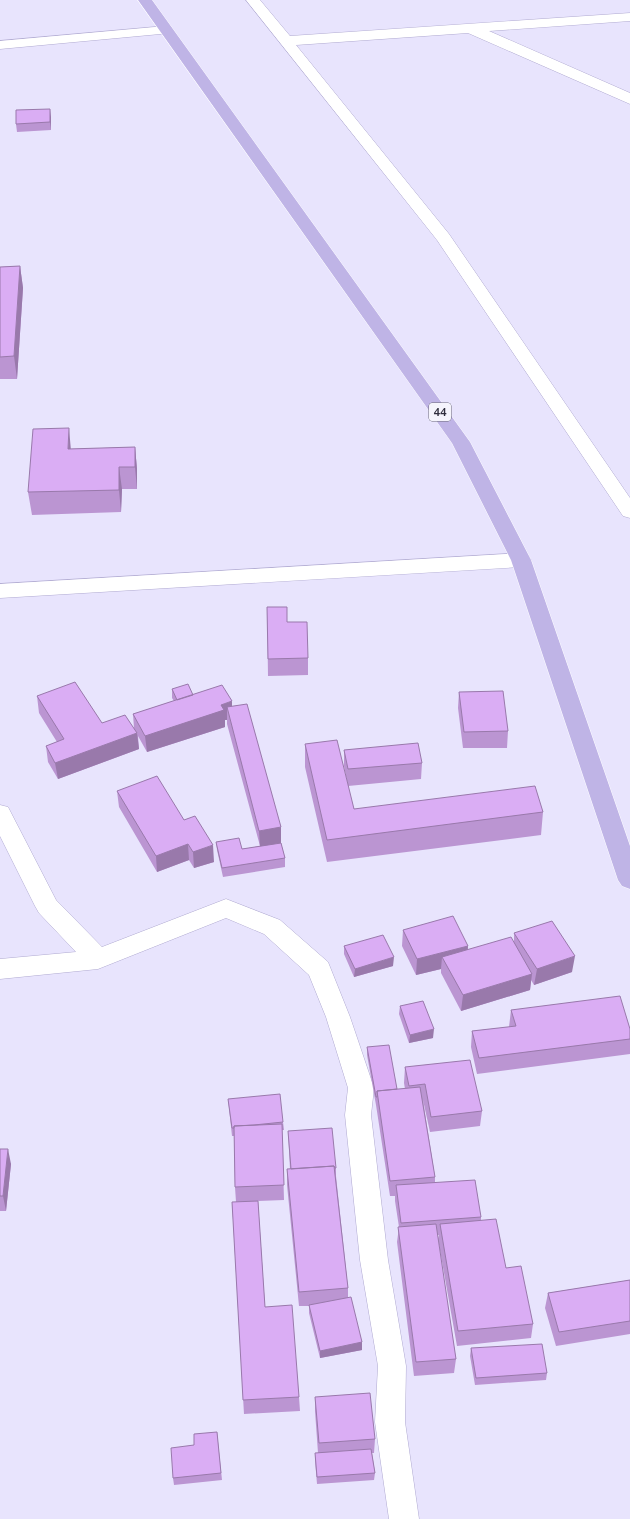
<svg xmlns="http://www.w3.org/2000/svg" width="630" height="1519" viewBox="0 0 630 1519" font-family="'Nunito Sans',sans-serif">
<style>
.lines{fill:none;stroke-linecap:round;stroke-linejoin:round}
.minor-casing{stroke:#b0aad1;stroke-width:1}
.major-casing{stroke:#fff;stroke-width:1}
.minor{fill:#fff;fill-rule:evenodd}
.major{fill:#bfb4e6;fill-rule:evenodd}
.wall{fill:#bb95d2}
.shaded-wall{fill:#9979ab}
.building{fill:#daadf4;stroke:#9979ab}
.labels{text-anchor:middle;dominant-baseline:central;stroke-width:3;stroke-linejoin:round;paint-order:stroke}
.shield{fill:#f5f4fc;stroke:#6a6976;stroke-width:1}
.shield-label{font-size:11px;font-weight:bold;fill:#2f2d3c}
</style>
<rect width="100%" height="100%" fill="#e8e4fd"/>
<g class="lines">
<defs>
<path id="minor" d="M246,0H260L290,36L630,13V21L489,31L630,93V104L468,33L296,45L449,234L630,498V518L623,516L437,240Z
M166,26L171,27L173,30L171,33L0,49V41Z
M521,553L528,555L531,560L528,565L521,567L0,598V584Z
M0,805L8,807L56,900L102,947L226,899L280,920L328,962L350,1017L374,1088L371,1115L388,1260L406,1366L405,1422L419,1519H389L375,1422L378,1366L360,1260L345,1115L348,1088L326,1017L309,975L264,934L226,918L98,969L0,979V959L76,952L39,913L35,906L0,836Z"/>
<path id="major" d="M138,0H152L470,442L531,560L630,846V889L622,886L618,880L511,560L452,443Z"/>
</defs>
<!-- minor casing -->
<use href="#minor" class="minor-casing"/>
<!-- major casing -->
<use href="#major" class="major-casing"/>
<!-- minor -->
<use href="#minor" class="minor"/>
<!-- major -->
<use href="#major" class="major"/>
</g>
<!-- wall -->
<path class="wall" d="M51,117V130L17,132L16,124Z
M20,266L23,288L17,379H0V267Z
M135,447L137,469V489H122L121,512L32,515L28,492L71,449Z
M267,607L287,622L308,658V675L268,676Z
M172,689L232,706L281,827V843L285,858V867L223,877L217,850L216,842L242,849L260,846L227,724V720H225V727L147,752L138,736L139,749L58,779L48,762L46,746L57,742L39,713L37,696L102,723L134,728L133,714L174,701L172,698Z
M459,692L508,731L507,748H463L458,708Z
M305,744L354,809L543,812L541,835L327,862L305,767Z
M344,750L422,763L421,779L348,786L344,766Z
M117,791L184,820L214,862L194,868L189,860L157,872L119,807Z
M403,930L468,946V950L514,941V933L572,972L534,985L531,980L530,990L461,1011L441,973V969L416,975L402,946Z
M344,946L393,966L354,977L344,954Z
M400,1006L433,1038L409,1043L399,1014Z
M511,1010L630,1029V1054L477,1074L471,1047L472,1031L509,1027Z
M367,1047L397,1089H405L404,1083L405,1067L482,1111L480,1126L430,1132L423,1100L435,1177V1183L481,1217V1220L506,1268L533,1324L531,1338L457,1346L438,1239L439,1235H437L456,1359L454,1373L414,1376L397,1242L399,1227L395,1201V1196H390L376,1105L367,1055Z
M228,1099L283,1122L284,1130H282L284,1200L258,1201L265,1307L299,1397L300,1411L244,1414L232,1202H236L235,1187L234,1136H232Z
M288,1131L336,1168V1176L348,1288V1298L362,1342V1350L320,1358L309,1313V1306H299L287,1185V1169H290Z
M0,1149L11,1164L6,1211H0Z
M630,1280V1334L556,1346L545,1308L548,1293Z
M471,1348L547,1373L546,1380L475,1385L470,1356Z
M315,1397L375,1439L374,1453H372L375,1473L374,1480L317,1484L315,1460V1453H318L315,1411Z
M217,1432L222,1480L174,1485L173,1478Z"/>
<!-- shaded-wall -->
<path class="shaded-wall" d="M50,109L51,117V130L50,122Z
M20,266L23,288L17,379L14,356Z
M69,428L71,451L68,449Z
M135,447L137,469V489L135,467Z
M119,467L122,489L121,512L119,490Z
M232,701V718L227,707V720H225V727L147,752L145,736L221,705Z
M137,733L139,749L58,779L55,763Z
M281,827V844L260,847L259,831Z
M188,844L189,860L157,872L156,856Z
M213,845L214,862L194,868L193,852Z
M468,946L466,962L442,957L441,969L416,975L417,959Z
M575,956L572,972L534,985L537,969Z
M394,957L393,966L354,977L355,969Z
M532,974L530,990L461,1011L463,995Z
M434,1029L433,1038L409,1043L410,1035Z
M8,1149L11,1164L6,1211L3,1196Z
M362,1342V1350L320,1358V1351Z"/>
<!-- building -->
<path class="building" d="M50,109V122L16,124V110Z
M20,266L14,356L0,357V267Z
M69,428L68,449L135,447V467H119V490L28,492L33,429Z
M267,607H287V622H307L308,658L268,659Z
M75,682L102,723L125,715L137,733L55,763L46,746L64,739L37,696Z
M188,684L193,695L177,700L172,689Z
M222,685L232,701L221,705L224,710L145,736L133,714Z
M503,691L508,731L464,732L459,692Z
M247,704L281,827L259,831L227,707Z
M337,740L354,809L535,786L543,812L327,840L305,744Z
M418,743L422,763L348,769L344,750Z
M157,776L184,820L195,816L213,845L193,852L188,844L156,856L117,791Z
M239,838L242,849L281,843L285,858L222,868L216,842Z
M453,916L468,946L417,959L403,930Z
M552,921L575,956L537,969L514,933Z
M383,935L394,957L355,969L344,946Z
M511,937L532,974L463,995L442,957Z
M620,996L630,1029V1039L479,1058L472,1031L516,1026L511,1010Z
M423,1001L434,1029L410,1035L400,1006Z
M389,1045L397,1089L377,1091V1097H376L367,1047Z
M470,1060L482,1111L431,1117L425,1084L409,1086L405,1067Z
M420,1087L435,1177L390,1181L377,1091Z
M280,1094L283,1122L254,1125L234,1126V1128H232L228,1099Z
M282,1124L284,1185L235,1187L234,1126Z
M332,1128L336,1168H335L334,1166L291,1169L288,1131Z
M0,1149H8L3,1196H0Z
M334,1166L348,1288L299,1292L287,1169Z
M475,1180L481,1217L401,1223L396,1185Z
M258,1201L265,1307L292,1305L299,1397L243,1400L232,1202Z
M496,1219L506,1268L521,1266L533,1324L458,1331L440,1224Z
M436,1224L456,1359L416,1362L398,1227Z
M630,1280V1321L559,1332L548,1293Z
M351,1297L362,1342L320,1351L309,1305Z
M542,1344L547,1373L476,1378L471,1348Z
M370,1393L375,1439L319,1443L315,1397Z
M217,1432L221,1473L173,1478L171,1448L194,1445V1434Z
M371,1449L375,1473L317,1477L315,1453Z"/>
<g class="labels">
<!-- shield labels -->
<rect class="shield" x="429" y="403" width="22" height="18" rx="3"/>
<g class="shield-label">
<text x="440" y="412">44</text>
</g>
</g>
</svg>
